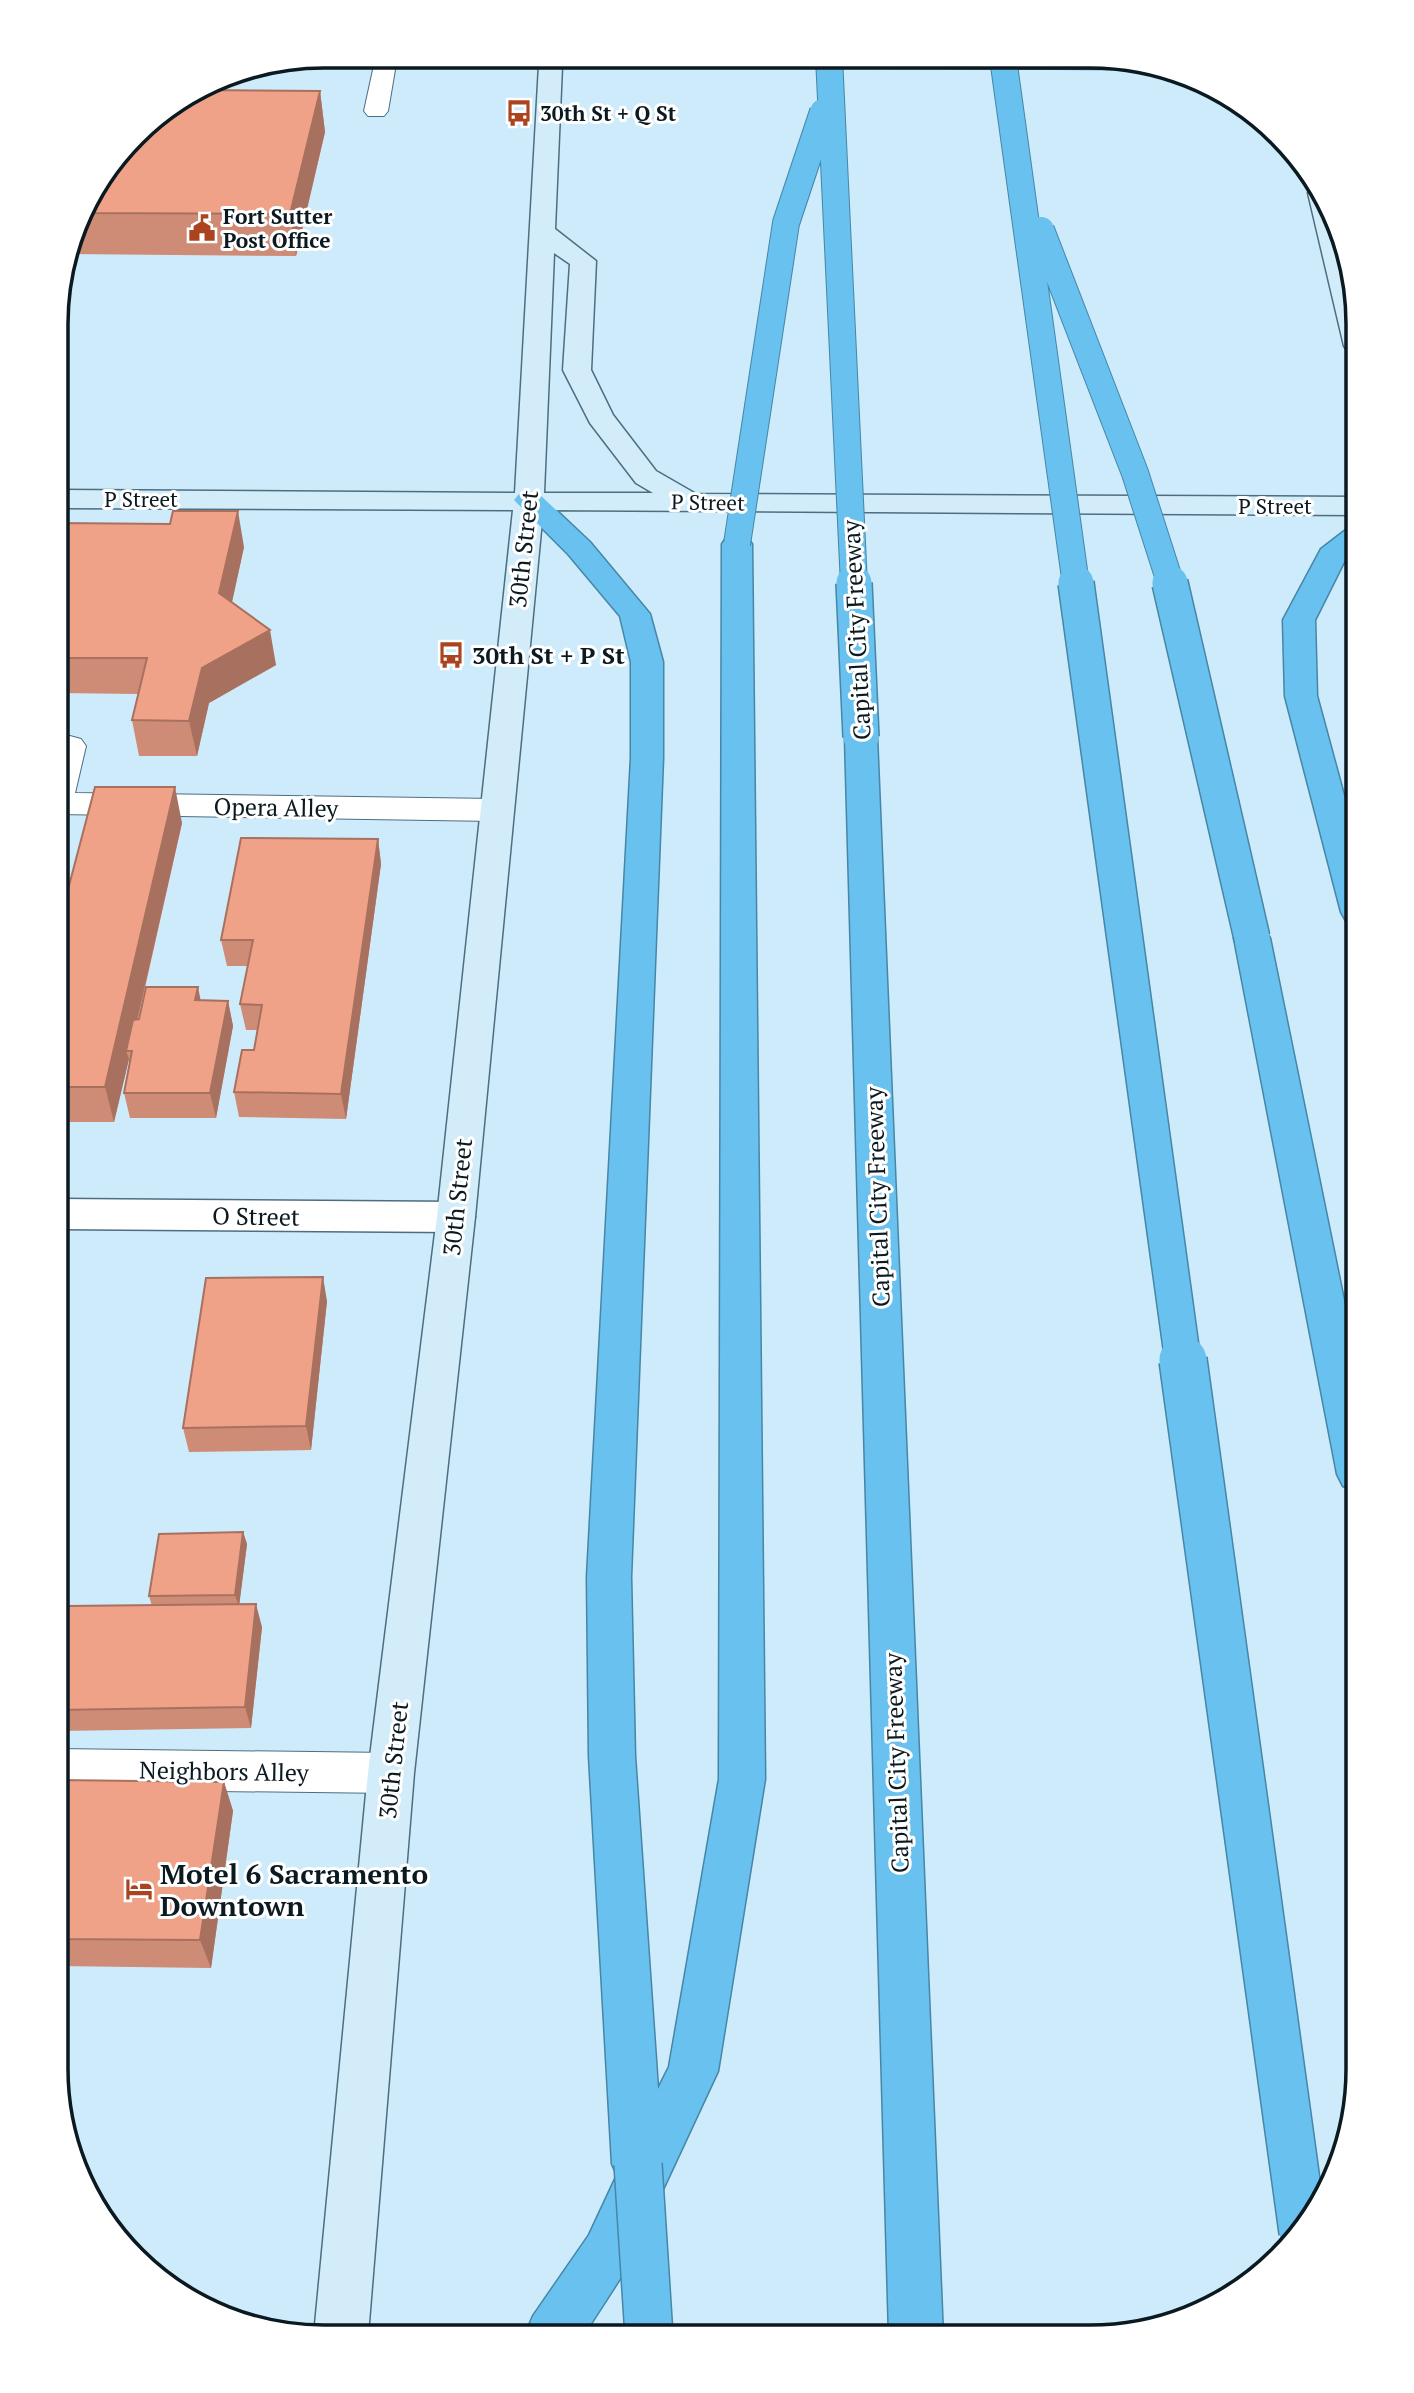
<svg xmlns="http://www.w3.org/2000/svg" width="1414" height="2393" viewBox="0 0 1414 2393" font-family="'PT Serif',serif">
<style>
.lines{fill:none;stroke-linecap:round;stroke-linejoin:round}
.service-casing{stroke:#4d6e80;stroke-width:2}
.minor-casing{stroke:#4d6e80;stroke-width:3}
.secondary-casing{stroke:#4d6e80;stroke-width:3}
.motorway-casing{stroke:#4786a6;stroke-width:3}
.service{fill:#fff;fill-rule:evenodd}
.minor{fill:#fff;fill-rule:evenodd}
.secondary{fill:#d2ecfa;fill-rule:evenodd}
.motorway{fill:#68c1ee;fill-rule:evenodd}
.motorway-bridge-far2-casing{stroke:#4786a6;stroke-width:28;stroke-linecap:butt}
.motorway-bridge-far1-casing{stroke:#4786a6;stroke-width:38;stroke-linecap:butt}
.motorway-bridge-casing{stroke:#4786a6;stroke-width:50;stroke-linecap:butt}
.motorway-bridge-far2{stroke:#68c1ee;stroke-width:26}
.motorway-bridge-far1{stroke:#68c1ee;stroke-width:35}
.motorway-bridge{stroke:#68c1ee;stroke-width:47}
.wall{fill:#ce8b75}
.shaded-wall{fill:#a8715f}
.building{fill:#f0a288;stroke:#a8715f;stroke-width:2}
.labels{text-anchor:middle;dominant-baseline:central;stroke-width:6;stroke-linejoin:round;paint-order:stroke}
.far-poi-label{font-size:21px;font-weight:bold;fill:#0b1920;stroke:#fff;text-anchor:start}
.far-street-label{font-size:21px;fill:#0b1920;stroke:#fff}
.street-label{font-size:24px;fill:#0b1920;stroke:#fff}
.poi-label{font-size:24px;font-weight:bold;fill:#0b1920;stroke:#fff;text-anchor:start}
.near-poi-label{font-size:28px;font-weight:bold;fill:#0b1920;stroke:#fff;text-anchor:start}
.rim{fill:none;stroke:#0b1920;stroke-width:3.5}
</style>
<rect width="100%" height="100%" fill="#cdebfb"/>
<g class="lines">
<defs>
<path id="service" d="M376,56L397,58L388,111L384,116H368L364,111Z
M70,736L81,739L86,746L75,793L495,799L506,802L511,810L506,818L495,821L58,814V741Z
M56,1749L391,1753L407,1759L413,1773L407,1787L391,1793L56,1789Z"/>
<path id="minor" d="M57,1199L456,1202L470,1206L475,1217L470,1228L456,1232L57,1229Z"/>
<path id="secondary" d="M324,56L1126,58L1149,65L1139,69L562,66L555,229L596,261L591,370L613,415L656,471L696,494L1358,497V515L543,510L475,1217L414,1773L368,2335H314L368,1773L437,1217L513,510L58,508V490L515,493L539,65L318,64L308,59ZM554,253L570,264L563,370L590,423L636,483L653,493H544Z
M1317,186L1338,222L1358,324V354L1348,352L1344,346L1308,193Z"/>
<path id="motorway" d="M529,491L539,494L590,542L650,614L663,662V758L631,1577L635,1756L658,2089L669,2067L719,1779L722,544L726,538L737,535L748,538L752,544L765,1779L718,2071L625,2271L583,2336L525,2335L533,2316L589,2235L617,2175L612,2164L589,1756L587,1577L631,758V662L620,616L568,554L514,500L519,494Z
M1358,526V550L1345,560L1315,620L1317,696L1358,847V924L1346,921L1341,912L1285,696L1283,620L1321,549L1347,529Z
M861,726L873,730L877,737L943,2337L889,2336L845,737L849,730Z
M1252,926L1264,929L1270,938L1358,1369V1491L1343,1486L1337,1474L1234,938L1240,929Z"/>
</defs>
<!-- service casing -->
<use href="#service" class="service-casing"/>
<!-- minor casing -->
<use href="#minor" class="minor-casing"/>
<!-- secondary casing -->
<use href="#secondary" class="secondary-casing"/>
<!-- motorway casing -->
<use href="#motorway" class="motorway-casing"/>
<!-- service -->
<use href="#service" class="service"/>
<!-- minor -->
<use href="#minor" class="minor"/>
<!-- secondary -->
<use href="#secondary" class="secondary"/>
<!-- motorway -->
<use href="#motorway" class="motorway"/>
<defs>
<path id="motorway-bridge-far2" d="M829,57L854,585
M1003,58L1076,585
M1041,230L1135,473L1171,585
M737,544L786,223L823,112"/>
<path id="motorway-bridge-far1" d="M854,583L861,737
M1076,583L1183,1362
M1170,583L1252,938"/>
<path id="motorway-bridge" d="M1183,1360L1303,2232
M638,2164L649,2336"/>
</defs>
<!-- motorway-bridge-far2 casing -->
<use href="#motorway-bridge-far2" class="motorway-bridge-far2-casing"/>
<!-- motorway-bridge-far1 casing -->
<use href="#motorway-bridge-far1" class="motorway-bridge-far1-casing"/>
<!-- motorway-bridge casing -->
<use href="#motorway-bridge" class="motorway-bridge-casing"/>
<!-- motorway-bridge-far2 -->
<use href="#motorway-bridge-far2" class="motorway-bridge-far2"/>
<!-- motorway-bridge-far1 -->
<use href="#motorway-bridge-far1" class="motorway-bridge-far1"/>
<!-- motorway-bridge -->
<use href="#motorway-bridge" class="motorway-bridge"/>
</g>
<!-- wall -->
<path class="wall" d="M320,91L325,132L296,256L69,254L84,205Z
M58,523L244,547L232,602L276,665L209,703L197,756H139L132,720L138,694L58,693Z
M182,823L138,1019L200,1000L228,1001L233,1026L216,1118H130L124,1093L130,1064L129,1059L114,1122H57V916H61Z
M378,839L381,864L346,1119L239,1117L234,1092L254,1050L257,1030H246L240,1004L248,966H227L221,940Z
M327,1301L311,1450L189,1452L183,1428Z
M243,1532L247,1544L239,1605L262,1627L251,1728L59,1731L56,1726L57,1669L152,1606L149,1596Z
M56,1780L224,1782L233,1811L211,1968L56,1966Z"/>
<!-- shaded-wall -->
<path class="shaded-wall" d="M320,91L325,132L296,256L290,214Z
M238,511L244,547L226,629L219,593Z
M270,630L276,665L209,703L197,756L189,721L202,668Z
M175,787L182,823L130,1051H126L129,1059L114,1122L105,1087Z
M58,809L61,824L58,838Z
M378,839L381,864L346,1119L341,1094Z
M198,987L203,1012L195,1000Z
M228,1001L233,1026L216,1118L210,1093Z
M323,1277L327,1301L311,1450L306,1426Z
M243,1532L247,1544L239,1607L235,1595Z
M256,1604L262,1627L251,1728L245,1707Z
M224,1782L233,1811L211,1968L200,1940Z"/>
<!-- building -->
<path class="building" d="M200,90L320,91L290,214L82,213L84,205L147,123Z
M173,511H238L219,593L270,630L202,668L189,721L132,720L147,658H58V523L170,524Z
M95,787H175L105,1087H57V916H61Z
M241,838L378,839L341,1094L234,1092L242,1050H254L262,1005L240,1004L253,940H221Z
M146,987H198L195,1000L228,1001L210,1093H124L132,1051H126L133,1020L139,1019Z
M323,1277L306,1426L183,1428L206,1278Z
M243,1532L235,1595L149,1596L159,1534Z
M256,1604L245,1707L56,1710L57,1669L67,1606Z
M56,1780L224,1782L200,1940L56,1939Z"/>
<!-- icons -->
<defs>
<symbol id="bus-bare" viewBox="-9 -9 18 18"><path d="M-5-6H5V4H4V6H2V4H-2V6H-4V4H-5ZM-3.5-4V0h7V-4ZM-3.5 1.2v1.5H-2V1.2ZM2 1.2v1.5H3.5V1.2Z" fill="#ab441e" stroke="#fff" stroke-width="2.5" paint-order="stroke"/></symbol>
<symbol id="civic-bare" viewBox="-9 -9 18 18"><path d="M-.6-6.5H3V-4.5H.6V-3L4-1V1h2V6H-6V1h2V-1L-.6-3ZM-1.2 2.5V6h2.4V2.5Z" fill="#ab441e" stroke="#fff" stroke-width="2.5" paint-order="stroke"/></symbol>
<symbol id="hotel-bare" viewBox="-9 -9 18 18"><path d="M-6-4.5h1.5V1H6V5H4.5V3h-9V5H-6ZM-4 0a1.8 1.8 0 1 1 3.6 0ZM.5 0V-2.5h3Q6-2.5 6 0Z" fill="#ab441e" stroke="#fff" stroke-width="2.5" paint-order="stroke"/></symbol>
</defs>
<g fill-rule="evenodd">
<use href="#bus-bare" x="500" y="94" width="38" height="38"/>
<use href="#civic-bare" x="183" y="209" width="38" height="38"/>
<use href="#bus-bare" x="432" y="636" width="38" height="38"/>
<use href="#hotel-bare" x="120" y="1870" width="38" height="38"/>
</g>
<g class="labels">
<!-- far-poi labels -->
<g class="far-poi-label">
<text x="540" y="113">30th St + Q St</text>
<text x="223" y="216">Fort Sutter<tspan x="223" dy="24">Post Office</tspan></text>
</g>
<!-- far-street labels -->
<g class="far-street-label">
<text x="141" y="499">P Street</text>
<text transform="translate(708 502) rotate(1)">P Street</text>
<text x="1275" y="506">P Street</text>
</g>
<!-- street labels -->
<g class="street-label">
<text transform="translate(523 549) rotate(-84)">30th Street</text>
<text transform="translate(856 630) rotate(-93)">Capital City Freeway</text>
<text transform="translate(276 807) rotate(1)">Opera Alley</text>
<text transform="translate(457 1197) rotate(-84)">30th Street</text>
<text transform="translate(877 1197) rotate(-92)">Capital City Freeway</text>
<text transform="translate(256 1216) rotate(1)">O Street</text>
<text transform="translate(393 1760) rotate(-84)">30th Street</text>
<text transform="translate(896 1763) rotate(-92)">Capital City Freeway</text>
<text transform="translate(224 1771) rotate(1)">Neighbors Alley</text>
</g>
<!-- poi labels -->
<g class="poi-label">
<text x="472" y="655">30th St + P St</text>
</g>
<!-- near-poi labels -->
<g class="near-poi-label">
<text x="160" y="1873">Motel 6 Sacramento<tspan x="160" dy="32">Downtown</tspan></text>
</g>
</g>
<!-- crop -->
<path d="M0 0H1414V2393H0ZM324 68H1090A256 256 0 0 1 1346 324V2069A256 256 0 0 1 1090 2325H324A256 256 0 0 1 68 2069V324A256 256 0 0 1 324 68Z" fill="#fff" fill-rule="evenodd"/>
<path class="rim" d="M324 68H1090A256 256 0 0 1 1346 324V2069A256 256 0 0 1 1090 2325H324A256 256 0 0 1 68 2069V324A256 256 0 0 1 324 68Z"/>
</svg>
